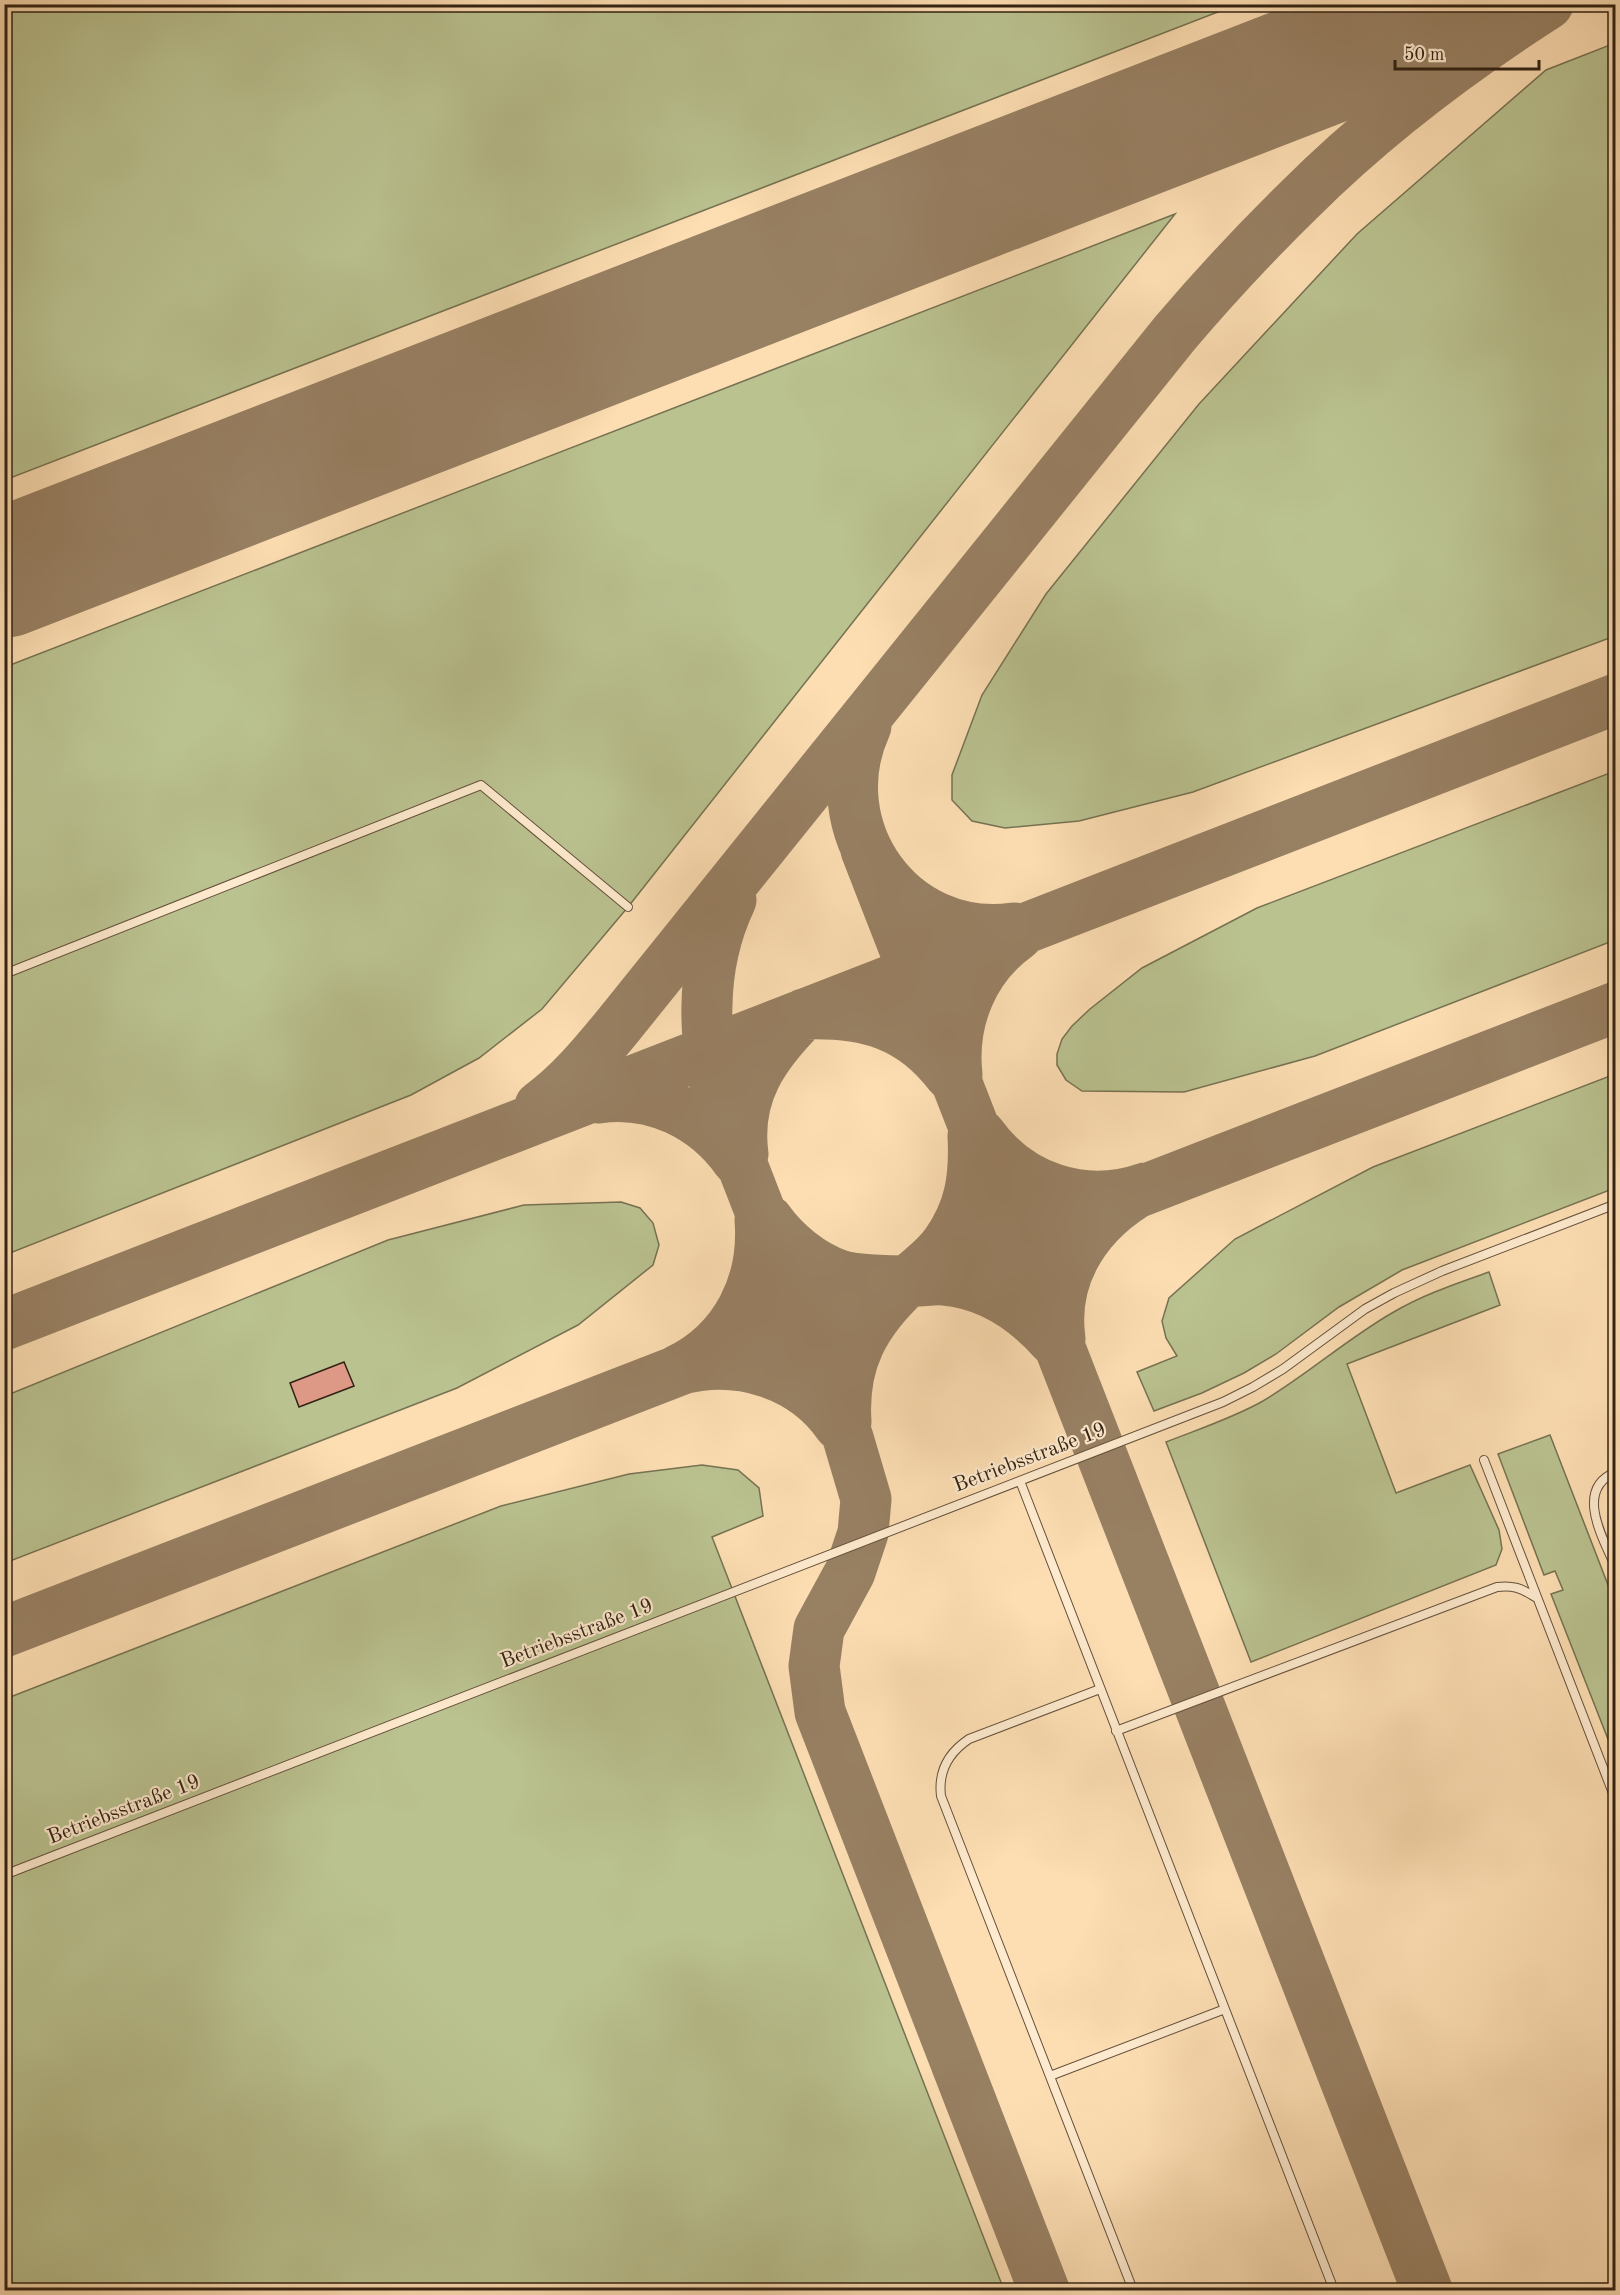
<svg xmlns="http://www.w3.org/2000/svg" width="1620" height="2295" viewBox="0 0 1620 2295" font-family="'Old Standard TT',serif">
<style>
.green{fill:#bac290;stroke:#767252;stroke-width:1.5}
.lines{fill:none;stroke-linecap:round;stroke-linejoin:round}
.taxiway{stroke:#988063;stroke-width:51}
.runway{stroke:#988063;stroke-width:129}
.building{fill:#dd9985;stroke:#322213;stroke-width:1.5}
.service-casing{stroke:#65513b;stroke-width:10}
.service{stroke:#feeace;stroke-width:8}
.labels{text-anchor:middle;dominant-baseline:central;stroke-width:4.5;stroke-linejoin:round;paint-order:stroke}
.street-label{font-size:21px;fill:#322213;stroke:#feeace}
</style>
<rect width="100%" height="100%" fill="#fddeb3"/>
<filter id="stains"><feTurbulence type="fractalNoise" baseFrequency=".00333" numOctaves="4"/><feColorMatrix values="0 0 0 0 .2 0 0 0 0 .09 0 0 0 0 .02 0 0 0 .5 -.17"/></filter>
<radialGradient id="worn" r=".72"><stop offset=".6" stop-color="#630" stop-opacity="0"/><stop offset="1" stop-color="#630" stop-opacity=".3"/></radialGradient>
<!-- green -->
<path class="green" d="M5,4H1236V5L5,480Z
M1615,43V636L1193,792L1079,821L1005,828L972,821L952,800V775L982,695L1046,594L1199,404L1357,234L1546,70Z
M1175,214L628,907L542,1009L479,1058L411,1095L5,1255V667Z
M1615,771V940L1315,1056L1184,1092L1082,1091L1066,1080L1057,1065V1054L1062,1039L1072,1026L1090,1009L1142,968L1257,908Z
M1615,1074V1188L1402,1270L1339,1307L1276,1354L1244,1373L1202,1393L1154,1411L1137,1372L1177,1356L1166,1338L1162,1321L1169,1298L1235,1239L1373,1167Z
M621,1202L640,1208L653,1223L659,1245L653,1265L578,1325L457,1388L5,1563V1396L388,1240L524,1205Z
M1489,1272L1500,1305L1347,1364L1396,1493L1470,1465L1499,1530L1502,1549L1496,1565L1251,1662L1166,1442C1199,1429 1233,1418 1263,1401C1308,1374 1347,1339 1392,1313C1422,1295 1455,1284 1489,1272Z
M1550,1435L1615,1603V1757L1551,1594L1563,1590L1555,1571L1544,1575L1498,1454Z
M702,1465L738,1470L759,1488L763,1516L712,1537L1004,2290H5V1699L501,1506L629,1474Z"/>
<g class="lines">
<!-- taxiway -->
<path class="taxiway" d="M866,726C819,828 901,944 1014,928
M866,850L1427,2290
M731,900C698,969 702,1047 724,1118L848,1438L866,1499L863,1533L850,1572L819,1629L814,1666L820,1712L1044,2290
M957,1075C951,1020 973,967 1018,935
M598,1098C652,1090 705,1115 737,1160
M540,1106C570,1084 593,1056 617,1027L1175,333C1215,286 1256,242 1300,199C1374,125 1459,61 1548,4
M981,1135C1019,1188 1084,1209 1145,1188C1089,1219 1051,1273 1060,1339
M743,1154C735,1094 764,1054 804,1014C866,1012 911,1024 950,1075
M760,1220C765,1283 736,1342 678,1370C737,1354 803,1373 839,1425
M768,1220C785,1244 811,1265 839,1275C854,1280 891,1281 908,1281C920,1282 932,1279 944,1280C989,1284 1025,1308 1054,1341
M4,1325L1616,699
M846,1422C842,1362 864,1322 907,1282C920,1269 936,1259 946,1244C971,1209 975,1176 973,1136
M4,1632L1616,1007"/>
<!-- runway -->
<path class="runway" d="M4,573L1470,4"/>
</g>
<!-- building -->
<path class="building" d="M344,1362L354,1386L299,1407L290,1383Z"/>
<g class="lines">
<defs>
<path id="service" d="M7,973L481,785L628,907
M1484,1460L1616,1801
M1616,1472C1573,1489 1604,1540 1616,1568
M1020,1481L1334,2290
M1100,1689L969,1739C948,1753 938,1771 941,1796L1133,2290
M1116,1731L1497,1587C1513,1585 1521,1588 1535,1597
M4,1875L1223,1402L1253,1387L1283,1369L1365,1309L1394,1293L1442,1271L1616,1204
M1050,2076L1225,2009"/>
</defs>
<!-- service casing -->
<use href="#service" class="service-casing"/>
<!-- service -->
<use href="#service" class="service"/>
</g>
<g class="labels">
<!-- street labels -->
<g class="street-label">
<text transform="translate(1030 1458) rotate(-21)">Betriebsstraße 19</text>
<text transform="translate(577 1634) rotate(-21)">Betriebsstraße 19</text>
<text transform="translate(124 1810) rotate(-21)">Betriebsstraße 19</text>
</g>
</g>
<!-- margin -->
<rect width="1620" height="2295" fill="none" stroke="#fddeb3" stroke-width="24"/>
<rect x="6" y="6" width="1608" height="2283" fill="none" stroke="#322213" stroke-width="3"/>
<rect x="12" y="12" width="1596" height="2271" fill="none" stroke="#322213" stroke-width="1.5"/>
<!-- scale -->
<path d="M1395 60v9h144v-9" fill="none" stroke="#322213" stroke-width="3"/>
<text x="1404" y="60" font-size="18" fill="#322213" stroke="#feeace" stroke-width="4.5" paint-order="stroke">50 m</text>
<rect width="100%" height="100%" filter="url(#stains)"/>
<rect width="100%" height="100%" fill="url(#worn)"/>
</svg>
